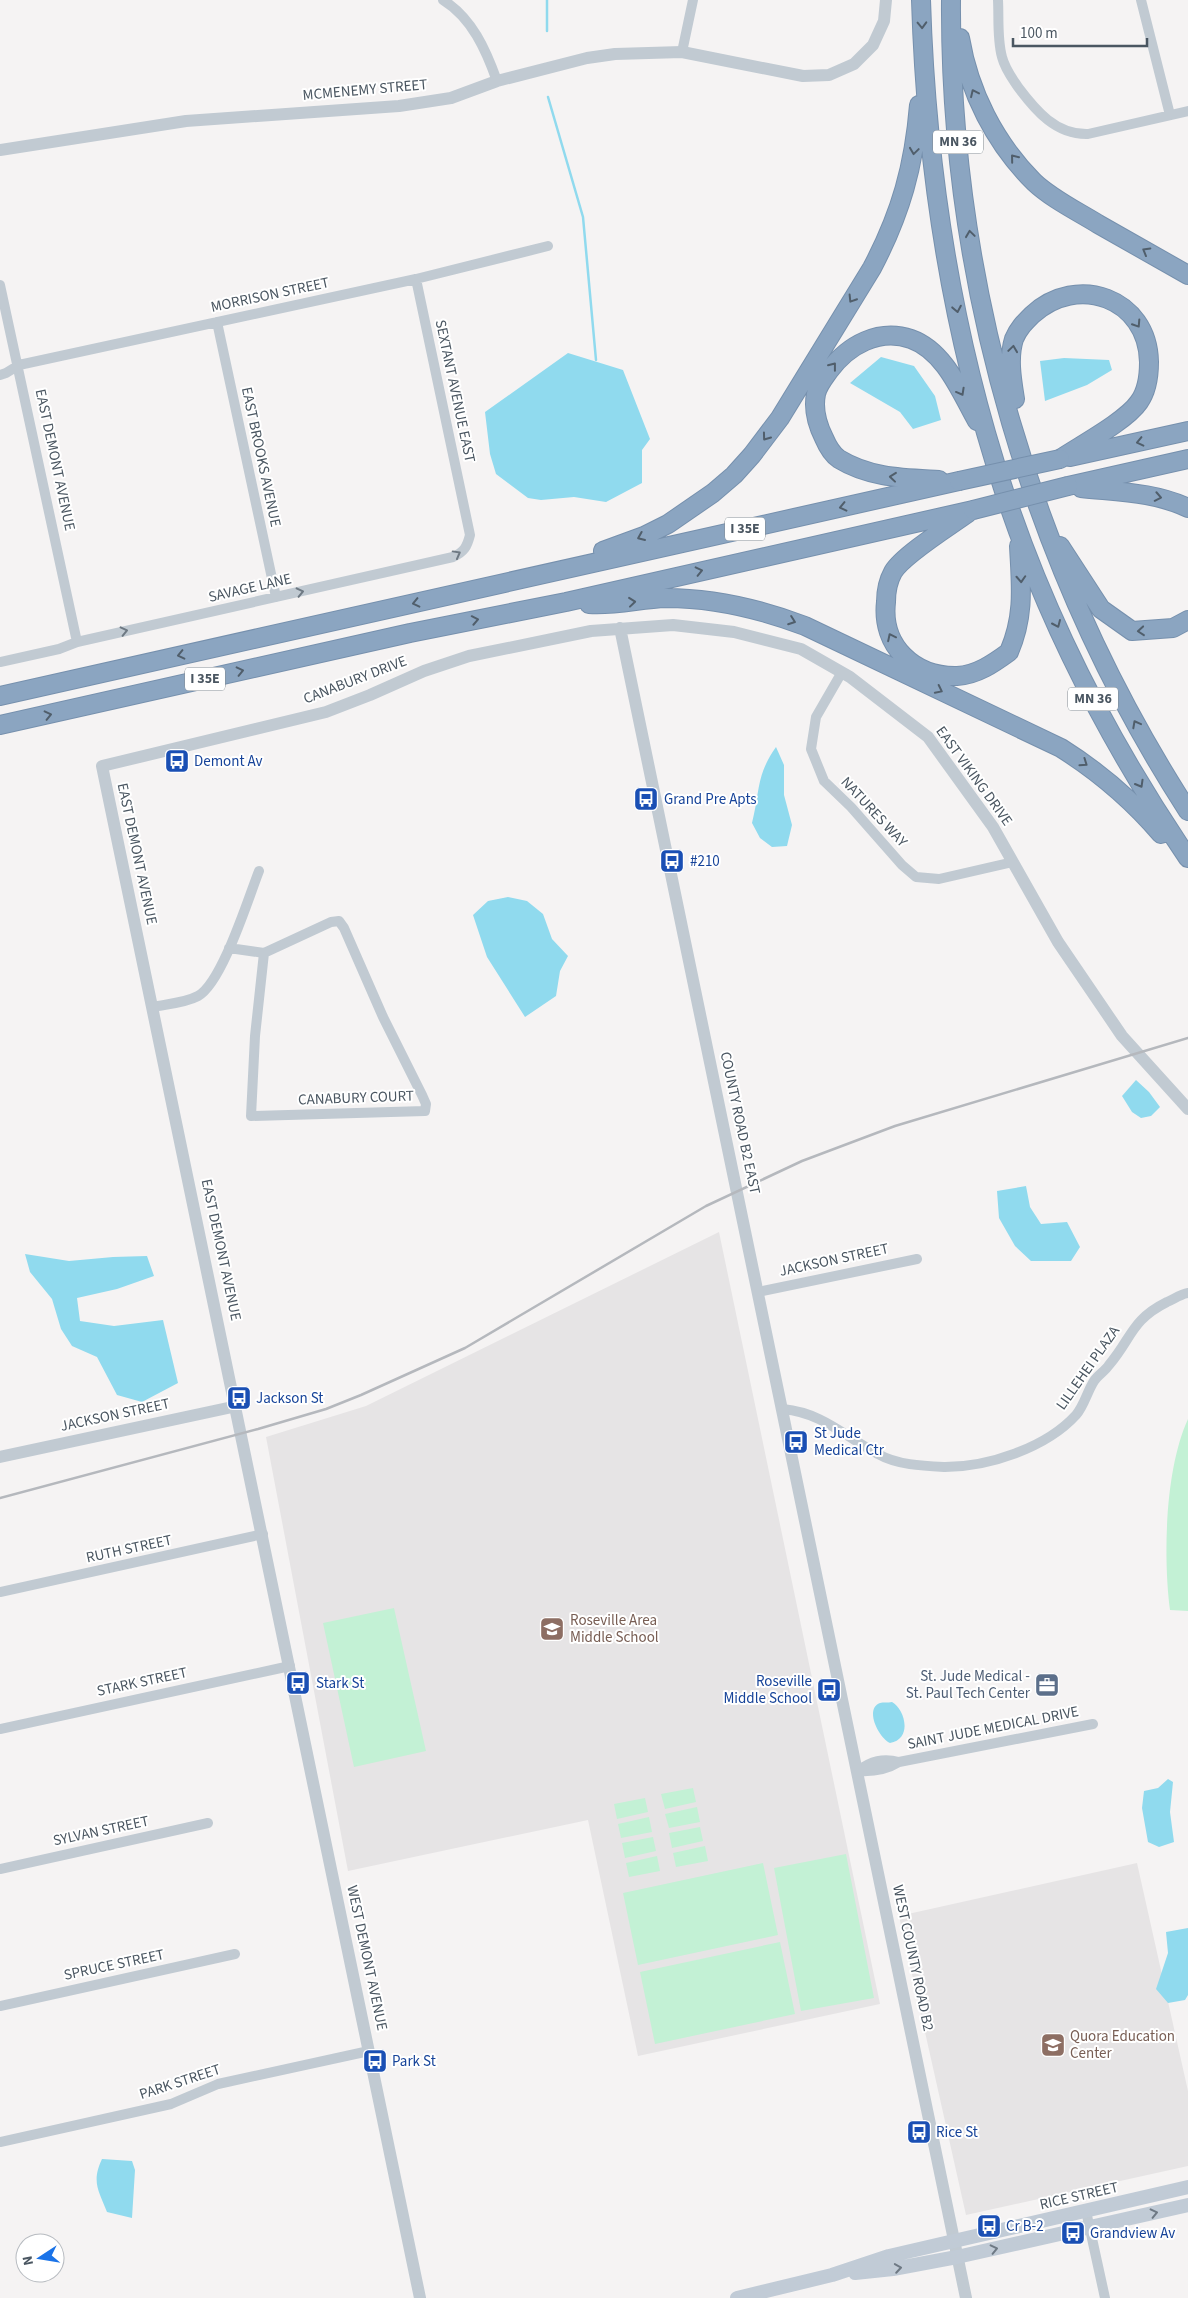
<svg xmlns="http://www.w3.org/2000/svg" width="1188" height="2298" viewBox="0 0 1188 2298" font-family="'Source Sans 3',sans-serif">
<style>
.education{fill:#e6e4e5}
.green{fill:#c3f1d5}
.water{fill:#90daee}
.lines{fill:none;stroke-linecap:round;stroke-linejoin:round}
.stream{stroke:#90daee;stroke-width:2.5}
.motorway-casing{stroke:#7690ad;stroke-width:20}
.minor{stroke:#c1cad2;stroke-width:10}
.tertiary{stroke:#c1cad2;stroke-width:12}
.secondary{stroke:#c1cbd6;stroke-width:14}
.motorway{stroke:#8ba5c1;stroke-width:18}
.rail{stroke:#b5b8bd;stroke-width:2.5}
.motorway-bridge-casing{stroke:#7690ad;stroke-width:20;stroke-linecap:butt}
.motorway-bridge{stroke:#8ba5c1;stroke-width:18}
.oneway{stroke:#505e6b}
.oneway2{stroke:#6e7983}
.oneway3{stroke:#6e7984}
.labels{text-anchor:middle;dominant-baseline:central;stroke-width:4;stroke-linejoin:round;paint-order:stroke}
.shield{fill:#fff;stroke:#808990;stroke-width:1}
.shield-label{font-size:14px;font-weight:bold;fill:#4a5661}
.street-label{font-size:15px;fill:#4a5661;stroke:#fff}
.transit-label{font-size:15px;fill:#164399;stroke:#fff;text-anchor:start}
.education-label{font-size:15px;fill:#785e54;stroke:#fff;text-anchor:start}
.service-label{font-size:15px;fill:#4e5e75;stroke:#fff;text-anchor:end}
</style>
<rect width="100%" height="100%" fill="#f5f3f3"/>
<!-- education -->
<path class="education" d="M719,1232L880,2004L638,2056L588,1820L348,1871L266,1437L366,1406Z
M1137,1863L1188,2091V2166L966,2215L899,1916Z"/>
<!-- green -->
<path class="green" d="M1188,1419V1611L1170,1610C1163,1556 1165,1469 1188,1419Z
M394,1608L426,1751L354,1767L323,1623Z
M693,1788L696,1802L665,1809L661,1794Z
M645,1798L648,1812L617,1819L614,1804Z
M697,1807L700,1822L669,1828L665,1814Z
M649,1817L652,1832L621,1838L618,1824Z
M700,1827L703,1841L672,1848L669,1833Z
M653,1837L656,1851L625,1858L622,1843Z
M705,1846L708,1861L676,1867L673,1853Z
M846,1854L874,1998L801,2011L774,1868Z
M657,1856L660,1871L629,1877L626,1863Z
M763,1863L778,1935L638,1965L623,1893Z
M780,1942L795,2014L655,2044L640,1972Z"/>
<!-- water -->
<path class="water" d="M568,353L623,370L650,439L642,450V483L606,502L574,497L541,500L528,498L496,474L490,454L485,412Z
M881,357L914,366L935,396L941,420L913,429L900,412L850,383Z
M1064,358L1109,360L1112,370L1087,385L1045,401L1040,361Z
M776,747L784,765V795L792,825L787,846L772,847L760,838L752,823C760,792 756,775 776,747Z
M508,897L527,901L543,914L552,939L568,956L560,971L556,996L525,1017L487,957L473,915L488,901Z
M1136,1080L1149,1092L1160,1107L1151,1116L1141,1118L1132,1112L1122,1096Z
M1026,1186L1030,1207L1041,1224L1067,1222L1080,1247L1071,1261H1031L1015,1246L999,1218L997,1191Z
M25,1254L69,1261L113,1257L147,1256L154,1276L117,1289L77,1298L80,1321L114,1326L163,1320L178,1383L142,1402L117,1395L97,1357L72,1346L61,1329L52,1299L30,1272Z
M892,1702C905,1709 913,1739 890,1743C879,1738 864,1709 880,1703C883,1702 888,1703 892,1702Z
M1168,1779L1173,1782L1170,1812L1174,1842L1159,1847L1148,1842L1142,1808L1144,1791L1158,1788Z
M1188,1928V1995L1185,2000L1168,2003L1156,1989L1168,1953L1166,1932Z
M102,2159L132,2161L135,2170L132,2218L107,2212C99,2191 91,2182 102,2159Z"/>
<g class="lines">
<!-- stream -->
<path class="stream" d="M547,0V31
M548,97L583,217L596,360"/>
<defs>
<path id="motorway" d="M921,0C926,165 952,334 1004,491C1047,621 1111,745 1188,858
M951,0C949,283 1034,573 1188,811
M960,38C969,92 995,143 1034,182C1052,199 1077,211 1098,224C1128,241 1158,258 1188,275
M1015,399C1012,380 1008,358 1014,339C1018,329 1024,323 1032,315C1077,273 1148,298 1149,362C1149,375 1147,391 1139,402C1126,421 1081,445 1060,459
M1070,457L1188,431
M939,480C904,478 870,478 839,459C833,455 827,445 824,438C817,424 813,409 816,394C818,385 824,378 829,371C848,345 879,328 911,339C945,351 961,393 977,421
M1068,486L1188,459
M1081,488C1117,492 1155,492 1188,508
M968,513C950,526 903,555 893,572C888,581 886,592 886,602C881,646 914,677 957,676C977,675 994,663 1009,652C1025,615 1021,585 1019,546
M1060,546L1101,609L1132,631L1173,628L1188,620
M603,551L644,536L668,524L713,493L734,475L752,455L780,418L872,268C901,213 914,166 919,105
M589,604C615,606 640,599 666,598C713,598 760,609 805,626L1061,748C1099,772 1132,800 1161,834
M0,696L959,481
M0,725L410,633L566,602L973,510"/>
</defs>
<!-- motorway casing -->
<use href="#motorway" class="motorway-casing"/>
<!-- minor -->
<path class="minor" d="M443,0C472,18 486,50 497,81
M998,0C999,18 997,39 1002,57C1005,69 1012,78 1018,87C1036,111 1056,135 1088,134L1188,111
M1141,0L1170,115
M682,52L693,0
M0,285L77,642
M217,322L276,597
M0,375L6,373L19,365L416,279L548,246
M0,662L59,649L77,642L453,557C464,552 467,547 470,535L416,279
M842,672L816,717L811,749L824,781L851,807L902,865L916,877L939,879L1013,862
M339,921L344,928L383,1017L422,1095L426,1104L425,1111L251,1116L255,1036L264,953L331,922Z
M229,948L264,953
M153,1007C167,1004 185,1003 198,996C222,983 248,899 259,871
M758,1292L917,1259
M783,1409C823,1413 844,1436 878,1454C897,1465 923,1466 945,1467C988,1467 1046,1448 1076,1415C1084,1406 1087,1392 1094,1381C1098,1375 1105,1371 1109,1365C1132,1338 1131,1320 1167,1302C1174,1299 1181,1294 1188,1293
M0,1592L263,1534
M0,1729L290,1666
M858,1771C873,1772 886,1770 899,1762L1093,1724
M858,1771C871,1761 883,1758 899,1762
M0,1869L208,1823
M0,2006L235,1954
M0,2142L171,2104L218,2084L369,2051
M1086,2211L1105,2298"/>
<!-- tertiary -->
<path class="tertiary" d="M0,150L186,121L399,106L451,98L497,81L587,58L615,54L682,52L803,76L829,75L854,64L873,45L884,21L886,0
M620,628L966,2298
M0,1457L237,1406
M420,2298L102,766L326,712L370,695L424,671L469,656L591,631L673,625L734,632L801,649L850,677L928,737L993,827L1058,942L1122,1036L1188,1109"/>
<!-- secondary -->
<path class="secondary" d="M855,2273L893,2269L957,2257L1188,2205
M737,2298L832,2275L889,2256L1188,2187"/>
<!-- motorway -->
<use href="#motorway" class="motorway"/>
<!-- rail -->
<path class="rail" d="M0,1498L258,1429L326,1409L361,1395L465,1348L706,1206L802,1161L895,1126L1188,1038"/>
<defs>
<path id="motorway-bridge" d="M959,481L1060,459
M973,510L1068,486"/>
</defs>
<!-- motorway-bridge casing -->
<use href="#motorway-bridge" class="motorway-bridge-casing"/>
<!-- motorway-bridge -->
<use href="#motorway-bridge" class="motorway-bridge"/>
</g>
<!-- one-way arrows -->
<defs><path id="oneway-chevron" d="M-2-3.5L2.5 0L-2 3.5" fill="none" stroke-width="1.6" stroke-linecap="round" stroke-linejoin="round" transform="scale(1.25)"/></defs>
<g class="oneway">
<use href="#oneway-chevron" transform="translate(922 25) rotate(88)"/>
<use href="#oneway-chevron" transform="translate(974 93) rotate(-115)"/>
<use href="#oneway-chevron" transform="translate(914 151) rotate(98)"/>
<use href="#oneway-chevron" transform="translate(1014 158) rotate(-129)"/>
<use href="#oneway-chevron" transform="translate(970 234) rotate(-98)"/>
<use href="#oneway-chevron" transform="translate(1146 251) rotate(-150)"/>
<use href="#oneway-chevron" transform="translate(852 299) rotate(122)"/>
<use href="#oneway-chevron" transform="translate(957 309) rotate(79)"/>
<use href="#oneway-chevron" transform="translate(1137 324) rotate(57)"/>
<use href="#oneway-chevron" transform="translate(1013 349) rotate(-82)"/>
<use href="#oneway-chevron" transform="translate(833 366) rotate(-52)"/>
<use href="#oneway-chevron" transform="translate(961 392) rotate(61)"/>
<use href="#oneway-chevron" transform="translate(766 437) rotate(126)"/>
<use href="#oneway-chevron" transform="translate(1140 442) rotate(167)"/>
<use href="#oneway-chevron" transform="translate(893 477) rotate(-174)"/>
<use href="#oneway-chevron" transform="translate(1158 497) rotate(11)"/>
<use href="#oneway-chevron" transform="translate(843 507) rotate(167)"/>
<use href="#oneway-chevron" transform="translate(641 537) rotate(157)"/>
<use href="#oneway-chevron" transform="translate(699 571) rotate(-13)"/>
<use href="#oneway-chevron" transform="translate(1021 579) rotate(87)"/>
<use href="#oneway-chevron" transform="translate(632 602) rotate(-6)"/>
<use href="#oneway-chevron" transform="translate(416 603) rotate(167)"/>
<use href="#oneway-chevron" transform="translate(475 620) rotate(-11)"/>
<use href="#oneway-chevron" transform="translate(792 621) rotate(20)"/>
<use href="#oneway-chevron" transform="translate(1057 624) rotate(66)"/>
<use href="#oneway-chevron" transform="translate(1141 631) rotate(175)"/>
<use href="#oneway-chevron" transform="translate(891 637) rotate(-116)"/>
<use href="#oneway-chevron" transform="translate(181 655) rotate(167)"/>
<use href="#oneway-chevron" transform="translate(240 671) rotate(-13)"/>
<use href="#oneway-chevron" transform="translate(939 690) rotate(26)"/>
<use href="#oneway-chevron" transform="translate(48 715) rotate(-13)"/>
<use href="#oneway-chevron" transform="translate(1136 724) rotate(-118)"/>
<use href="#oneway-chevron" transform="translate(1084 763) rotate(35)"/>
<use href="#oneway-chevron" transform="translate(1140 784) rotate(60)"/>
</g>
<g class="oneway2">
<use href="#oneway-chevron" transform="translate(457 554) rotate(-29)"/>
<use href="#oneway-chevron" transform="translate(300 592) rotate(-13)"/>
<use href="#oneway-chevron" transform="translate(124 631) rotate(-13)"/>
</g>
<g class="oneway3">
<use href="#oneway-chevron" transform="translate(1154 2213) rotate(-13)"/>
<use href="#oneway-chevron" transform="translate(994 2249) rotate(-13)"/>
<use href="#oneway-chevron" transform="translate(898 2268) rotate(-9)"/>
</g>
<!-- icons -->
<defs>
<symbol id="bus-square" viewBox="-11 -11 22 22"><rect x="-9" y="-9" width="18" height="18" rx="4" fill="#1a4fb4" stroke="#fff"/><path d="M-5-6H5V4H4V6H2V4H-2V6H-4V4H-5ZM-3.5-4V0h7V-4ZM-3.5 1.2v1.5H-2V1.2ZM2 1.2v1.5H3.5V1.2Z" fill="#fff"/></symbol>
<symbol id="school-square" viewBox="-11 -11 22 22"><rect x="-9" y="-9" width="18" height="18" rx="4" fill="#8d6e63" stroke="#fff"/><path d="M0-5L7-2L0 1L-7-2ZM-4 1L0 2.5L4 1V4Q0 6-4 4Z" fill="#fff"/></symbol>
<symbol id="office-square" viewBox="-11 -11 22 22"><rect x="-9" y="-9" width="18" height="18" rx="4" fill="#5c6f8a" stroke="#fff"/><path d="M-6-3h4V-5.5h4V-3h4V5H-6ZM-1-4.5V-3h2v-1.5ZM-6 0V1H6V0Z" fill="#fff"/></symbol>
</defs>
<g fill-rule="evenodd">
<use href="#bus-square" x="163" y="747" width="28" height="28"/>
<use href="#bus-square" x="632" y="785" width="28" height="28"/>
<use href="#bus-square" x="658" y="847" width="28" height="28"/>
<use href="#bus-square" x="225" y="1384" width="28" height="28"/>
<use href="#bus-square" x="782" y="1428" width="28" height="28"/>
<use href="#school-square" x="538" y="1615" width="28" height="28"/>
<use href="#bus-square" x="284" y="1669" width="28" height="28"/>
<use href="#office-square" x="1033" y="1671" width="28" height="28"/>
<use href="#bus-square" x="815" y="1676" width="28" height="28"/>
<use href="#school-square" x="1039" y="2031" width="28" height="28"/>
<use href="#bus-square" x="361" y="2047" width="28" height="28"/>
<use href="#bus-square" x="905" y="2118" width="28" height="28"/>
<use href="#bus-square" x="975" y="2212" width="28" height="28"/>
<use href="#bus-square" x="1059" y="2219" width="28" height="28"/>
</g>
<g class="labels">
<!-- shield labels -->
<g class="shield">
<rect x="933" y="130.5" width="50" height="23" rx="4"/>
<rect x="725" y="517.5" width="40" height="23" rx="4"/>
<rect x="185" y="667.5" width="40" height="23" rx="4"/>
<rect x="1068" y="687.5" width="50" height="23" rx="4"/>
</g>
<g class="shield-label">
<text x="958" y="142">MN 36</text>
<text x="745" y="529">I 35E</text>
<text x="205" y="679">I 35E</text>
<text x="1093" y="699">MN 36</text>
</g>
<!-- street labels -->
<g class="street-label">
<text transform="translate(365 90) rotate(-5)">MCMENEMY STREET</text>
<text transform="translate(270 295) rotate(-12)">MORRISON STREET</text>
<text transform="translate(455 391) rotate(78)">SEXTANT AVENUE EAST</text>
<text transform="translate(261 457) rotate(78)">EAST BROOKS AVENUE</text>
<text transform="translate(55 460) rotate(78)">EAST DEMONT AVENUE</text>
<text transform="translate(250 588) rotate(-13)">SAVAGE LANE</text>
<text transform="translate(355 680) rotate(-21)">CANABURY DRIVE</text>
<text transform="translate(974 776) rotate(54)">EAST VIKING DRIVE</text>
<text transform="translate(874 812) rotate(47)">NATURES WAY</text>
<text transform="translate(137 854) rotate(78)">EAST DEMONT AVENUE</text>
<text transform="translate(356 1098) rotate(-2)">CANABURY COURT</text>
<text transform="translate(740 1123) rotate(78)">COUNTY ROAD B2 EAST</text>
<text transform="translate(221 1250) rotate(78)">EAST DEMONT AVENUE</text>
<text transform="translate(834 1260) rotate(-12)">JACKSON STREET</text>
<text transform="translate(1088 1368) rotate(-55)">LILLEHEI PLAZA</text>
<text transform="translate(115 1415) rotate(-12)">JACKSON STREET</text>
<text transform="translate(129 1549) rotate(-12)">RUTH STREET</text>
<text transform="translate(142 1682) rotate(-12)">STARK STREET</text>
<text transform="translate(993 1728) rotate(-11)">SAINT JUDE MEDICAL DRIVE</text>
<text transform="translate(101 1831) rotate(-12)">SYLVAN STREET</text>
<text transform="translate(367 1958) rotate(78)">WEST DEMONT AVENUE</text>
<text transform="translate(913 1958) rotate(78)">WEST COUNTY ROAD B2</text>
<text transform="translate(114 1965) rotate(-12)">SPRUCE STREET</text>
<text transform="translate(180 2082) rotate(-18)">PARK STREET</text>
<text transform="translate(1079 2196) rotate(-13)">RICE STREET</text>
</g>
<!-- transit labels -->
<g class="transit-label">
<text x="194" y="761">Demont Av</text>
<text x="664" y="799">Grand Pre Apts</text>
<text x="690" y="861">#210</text>
<text x="256" y="1398">Jackson St</text>
<text x="814" y="1433">St Jude<tspan x="814" dy="17">Medical Ctr</tspan></text>
<text x="812" y="1681" text-anchor="end">Roseville<tspan x="812" dy="17">Middle School</tspan></text>
<text x="316" y="1683">Stark St</text>
<text x="392" y="2061">Park St</text>
<text x="936" y="2132">Rice St</text>
<text x="1006" y="2226">Cr B-2</text>
<text x="1090" y="2233">Grandview Av</text>
</g>
<!-- education labels -->
<g class="education-label">
<text x="570" y="1620">Roseville Area<tspan x="570" dy="17">Middle School</tspan></text>
<text x="1070" y="2036">Quora Education<tspan x="1070" dy="17">Center</tspan></text>
</g>
<!-- service labels -->
<g class="service-label">
<text x="1030" y="1676">St. Jude Medical -<tspan x="1030" dy="17">St. Paul Tech Center</tspan></text>
</g>
</g>
<!-- north arrow -->
<g transform="translate(40 2258) rotate(258)"><circle r="24" fill="#ffffff" stroke="#b7bbc0"/>
<path d="M0-4L9 19L0 12L-9 19Z" fill="#1a73e8"/>
<text y="-8" font-size="14" font-weight="bold" text-anchor="middle" fill="#4a5661">N</text>
</g>
<!-- scale -->
<path d="M1013 38v8h134v-8" fill="none" stroke="#4a5661" stroke-width="2.5"/>
<text x="1020" y="38" font-size="15" fill="#4a5661" stroke="#ffffff" stroke-width="4" paint-order="stroke">100 m</text>
</svg>
